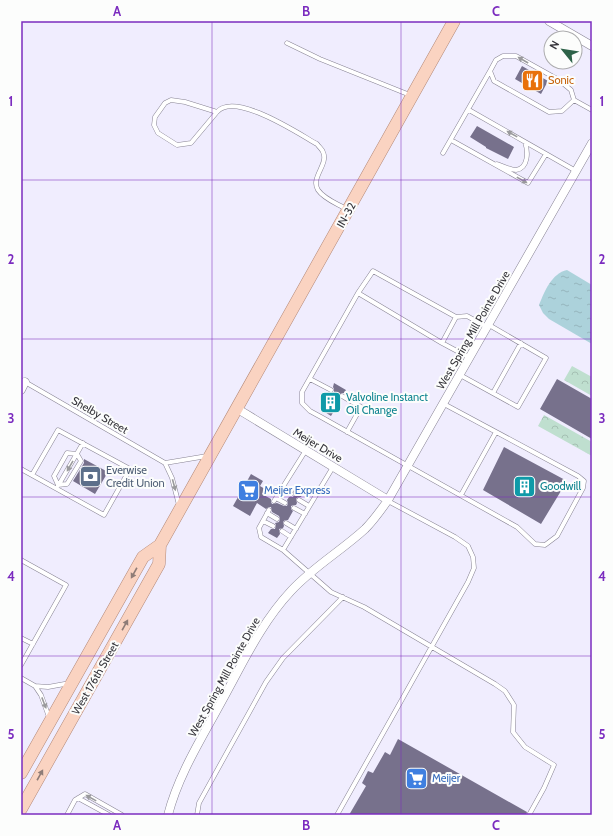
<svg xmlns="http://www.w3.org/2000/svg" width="613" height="836" viewBox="0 0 613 836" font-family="Cabin,sans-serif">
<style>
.park{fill:url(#park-crowns)}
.water{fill:url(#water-ripples)}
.building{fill:#77718c}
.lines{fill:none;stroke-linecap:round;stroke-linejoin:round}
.lane-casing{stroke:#888494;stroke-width:5}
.street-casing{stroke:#888494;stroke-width:9}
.primary-casing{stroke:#b38877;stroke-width:13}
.lane{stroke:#fff;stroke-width:4}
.street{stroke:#fff;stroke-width:8}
.primary{stroke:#fad3c1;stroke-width:12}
.oneway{fill:#9a9a9d}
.oneway2{fill:#8e7c77}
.grid{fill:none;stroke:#7b2cbf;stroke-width:1;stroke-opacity:0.55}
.labels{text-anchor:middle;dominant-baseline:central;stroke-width:4;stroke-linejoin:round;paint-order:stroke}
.food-label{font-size:11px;fill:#c56008;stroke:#fcfdfc;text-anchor:start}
.street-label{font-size:11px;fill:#36353b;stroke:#fcfdfc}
.culture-label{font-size:11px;fill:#0d838f;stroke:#fcfdfc;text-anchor:start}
.service-label{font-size:11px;fill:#4e5e75;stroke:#fcfdfc;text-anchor:start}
.shop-label{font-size:11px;fill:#366cbe;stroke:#fcfdfc;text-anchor:start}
.neatline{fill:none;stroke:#7b2cbf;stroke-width:1.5}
.grid-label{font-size:13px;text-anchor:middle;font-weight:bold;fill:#7b2cbf}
</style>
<defs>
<pattern id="park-crowns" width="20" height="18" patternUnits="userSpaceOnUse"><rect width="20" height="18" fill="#bfdfcf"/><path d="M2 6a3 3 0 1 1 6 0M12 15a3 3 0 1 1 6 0" fill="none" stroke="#a5c0b3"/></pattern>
<pattern id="water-ripples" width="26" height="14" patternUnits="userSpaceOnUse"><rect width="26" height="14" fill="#acd2db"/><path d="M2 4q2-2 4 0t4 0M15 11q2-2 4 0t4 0" fill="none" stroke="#95b5bd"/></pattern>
</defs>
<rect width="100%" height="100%" fill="#f0edfe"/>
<!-- park -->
<path class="park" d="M572,366L592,377V396L564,380Z
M544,415L592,442V456L538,426Z"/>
<!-- water -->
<path class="water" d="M567,270L592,285V344L549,319L543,313L539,305C544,292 552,273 567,270Z"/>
<!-- building -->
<path class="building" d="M522,66L548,81L541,94L515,79Z
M477,126L514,147L508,159L486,148V147L470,137Z
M557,379L592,399V439L540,409Z
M334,383L346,390L344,393H342L339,395V397L341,399L331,416L320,409L329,393L334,392V389L333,387Z
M504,447L567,481L541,524L483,490Z
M84,459L108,472L95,494L73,481L84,463Z
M251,474L263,481L260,486L265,489L262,494L271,499V502L272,504L277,503L284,506H287L288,503L287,500L289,497H293L294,495L293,491L294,488L303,493L301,497H298L296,499L297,503L296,505H294L291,506V509L293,511L288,520H285L283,522L284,526L283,528L279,529L280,534L277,538L268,533L271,529H275L276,525L275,523L279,522L280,519L279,516L272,512L271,507H269L266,509L257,503L250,516L233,506Z
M398,739L527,812L526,815H349L366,786L362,783L368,771L373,773L385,752L390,755Z"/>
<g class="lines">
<defs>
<path id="lane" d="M287,43L320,59L410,95
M574,100L562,111L549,112L494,81L490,71L496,60L503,56H516L559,80L571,90L574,100L592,110
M469,110L576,171
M217,112L185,102L171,100L165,103L155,117L154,125L158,133L177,145L191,143L217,112C235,91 299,134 317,144C319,147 322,149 323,152C329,164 310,178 318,190C324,199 338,204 346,209
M451,140L528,183L546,154
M443,153L490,71
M497,164C502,166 511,170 516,170C529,168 528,151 525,142
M358,293L442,343
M470,358L442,343L456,317L467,316L487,327
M460,375L518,407L546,358L489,325
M310,379L331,390
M25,382L165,463L172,478L179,505
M493,393L521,343
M342,396L361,407L347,432
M444,404L578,476L584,481L583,488L557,536L545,545L535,544L517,527L321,417L310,411L302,403V392L358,293L373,271L456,317
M67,453L77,454L81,461L67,484L58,485L54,476Z
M165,463L207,456
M21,469L104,515L130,469L58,430L32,475
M58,486L83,443
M281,489L291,494
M461,495L496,432
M276,498L285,503
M299,500L309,506
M274,501L306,450
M294,508L305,514
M269,510L259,528L261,537L283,550L331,592L364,607L495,684L505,691L514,705L513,732L525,747L554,765L544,788L529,815
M267,513L277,519
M263,521L273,526
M286,523L296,529
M282,531L291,537
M283,550L333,467
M21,560L66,585L21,665
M21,638L33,644
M21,678L35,686L48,687L70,683
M35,686L41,695L49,717
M78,798L109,815
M67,815L75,800L85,794L122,815
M197,815L199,803L266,682L283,658L343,597
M337,815L468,582L474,568L473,557L468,546L455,537L388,501"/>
<path id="street" d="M549,21L592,46
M21,390L25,382
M236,408L388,500
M168,815C178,776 200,741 219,706C241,667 260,624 291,591C313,567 341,551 365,529C374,520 381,510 388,500L592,143"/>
<path id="primary" d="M21,773L143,557L160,545L454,21
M21,809L159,564L160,545"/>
</defs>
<!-- lane casing -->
<use href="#lane" class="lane-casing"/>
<!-- street casing -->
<use href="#street" class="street-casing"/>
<!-- primary casing -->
<use href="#primary" class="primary-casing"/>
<!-- lane -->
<use href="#lane" class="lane"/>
<!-- street -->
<use href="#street" class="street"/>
<!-- primary -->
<use href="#primary" class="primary"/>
</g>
<!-- one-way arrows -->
<defs><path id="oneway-solid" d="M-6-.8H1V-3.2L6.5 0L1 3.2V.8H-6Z"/></defs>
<g class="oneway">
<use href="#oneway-solid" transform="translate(523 60) rotate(-150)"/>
<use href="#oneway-solid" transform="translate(512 134) rotate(-151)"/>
<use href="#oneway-solid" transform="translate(522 180) rotate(29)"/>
<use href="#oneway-solid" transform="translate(70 466) rotate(120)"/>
<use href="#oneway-solid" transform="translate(174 485) rotate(75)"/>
<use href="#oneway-solid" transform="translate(44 703) rotate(69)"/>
<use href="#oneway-solid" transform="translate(91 798) rotate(-151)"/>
</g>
<g class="oneway2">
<use href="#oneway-solid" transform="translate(134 573) rotate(119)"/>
<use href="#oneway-solid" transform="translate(125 625) rotate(-61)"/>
<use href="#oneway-solid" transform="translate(40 775) rotate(-61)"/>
</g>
<!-- grid -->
<path class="grid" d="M212,21V815M401,21V815M21,180H592M21,339H592M21,497H592M21,656H592"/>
<!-- icons -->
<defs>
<symbol id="restaurant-square" viewBox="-11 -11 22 22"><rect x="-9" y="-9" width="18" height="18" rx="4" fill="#e8710a" stroke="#fcfdfc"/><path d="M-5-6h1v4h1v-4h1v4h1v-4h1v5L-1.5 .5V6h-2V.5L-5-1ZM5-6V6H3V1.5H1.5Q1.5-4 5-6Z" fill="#fff"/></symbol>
<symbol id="building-square" viewBox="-11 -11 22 22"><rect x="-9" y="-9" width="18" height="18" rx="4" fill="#0f9aa8" stroke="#fcfdfc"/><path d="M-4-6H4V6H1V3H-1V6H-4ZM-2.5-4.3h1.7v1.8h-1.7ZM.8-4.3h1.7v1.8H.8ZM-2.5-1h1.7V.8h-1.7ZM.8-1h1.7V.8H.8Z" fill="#fff"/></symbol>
<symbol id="bank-square" viewBox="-11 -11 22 22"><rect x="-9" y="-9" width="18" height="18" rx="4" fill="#5c6f8a" stroke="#fcfdfc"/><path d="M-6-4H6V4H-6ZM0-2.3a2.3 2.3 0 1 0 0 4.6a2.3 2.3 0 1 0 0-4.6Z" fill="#fff"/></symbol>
<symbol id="supermarket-square" viewBox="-11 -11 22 22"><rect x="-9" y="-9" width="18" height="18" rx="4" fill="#3f7fe0" stroke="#fcfdfc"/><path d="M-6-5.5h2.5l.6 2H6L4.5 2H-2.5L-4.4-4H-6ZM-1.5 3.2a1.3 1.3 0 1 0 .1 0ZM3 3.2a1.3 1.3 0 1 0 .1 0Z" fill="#fff"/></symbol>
</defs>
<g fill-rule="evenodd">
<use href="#restaurant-square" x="520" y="68" width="25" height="25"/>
<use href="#building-square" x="318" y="390" width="25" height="25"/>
<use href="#bank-square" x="78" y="464" width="25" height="25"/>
<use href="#building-square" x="512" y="474" width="25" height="25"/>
<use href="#supermarket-square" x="236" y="478" width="25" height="25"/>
<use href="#supermarket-square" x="404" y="766" width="25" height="25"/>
</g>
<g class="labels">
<!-- food labels -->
<g class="food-label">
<text x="548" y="80">Sonic</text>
</g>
<!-- street labels -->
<g class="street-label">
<text transform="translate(346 215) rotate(-61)">IN-32</text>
<text transform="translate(473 330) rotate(-60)">West Spring Mill Pointe Drive</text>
<text transform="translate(100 415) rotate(30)">Shelby Street</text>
<text transform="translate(318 445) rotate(31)">Meijer Drive</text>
<text transform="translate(224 677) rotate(-61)">West Spring Mill Pointe Drive</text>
<text transform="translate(95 678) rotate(-60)">West 176th Street</text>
</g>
<!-- culture labels -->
<g class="culture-label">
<text x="346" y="397">Valvoline Instanct<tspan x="346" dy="13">Oil Change</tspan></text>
<text x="540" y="486">Goodwill</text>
</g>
<!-- service labels -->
<g class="service-label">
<text x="106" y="470">Everwise<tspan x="106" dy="13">Credit Union</tspan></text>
</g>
<!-- shop labels -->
<g class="shop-label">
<text x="264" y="490">Meijer Express</text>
<text x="432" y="778">Meijer</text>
</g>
</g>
<!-- border -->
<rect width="613" height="836" fill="none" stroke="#fcfdfc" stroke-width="44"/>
<!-- north arrow -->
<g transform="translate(563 50) rotate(300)"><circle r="19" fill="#fcfdfc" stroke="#adadaf"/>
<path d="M0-3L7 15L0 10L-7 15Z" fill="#2e6349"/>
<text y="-6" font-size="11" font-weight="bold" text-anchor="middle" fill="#36353b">N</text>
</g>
<rect x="22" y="22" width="569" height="792" class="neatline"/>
<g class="grid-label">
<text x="117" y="16">A</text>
<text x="306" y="16">B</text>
<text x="496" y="16">C</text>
<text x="11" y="106">1</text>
<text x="602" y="106">1</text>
<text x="11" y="264">2</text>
<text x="602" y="264">2</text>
<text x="11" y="423">3</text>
<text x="602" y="423">3</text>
<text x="11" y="581">4</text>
<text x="602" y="581">4</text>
<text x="11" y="739">5</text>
<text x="602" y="739">5</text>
<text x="117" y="830">A</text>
<text x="306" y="830">B</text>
<text x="496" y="830">C</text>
</g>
</svg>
